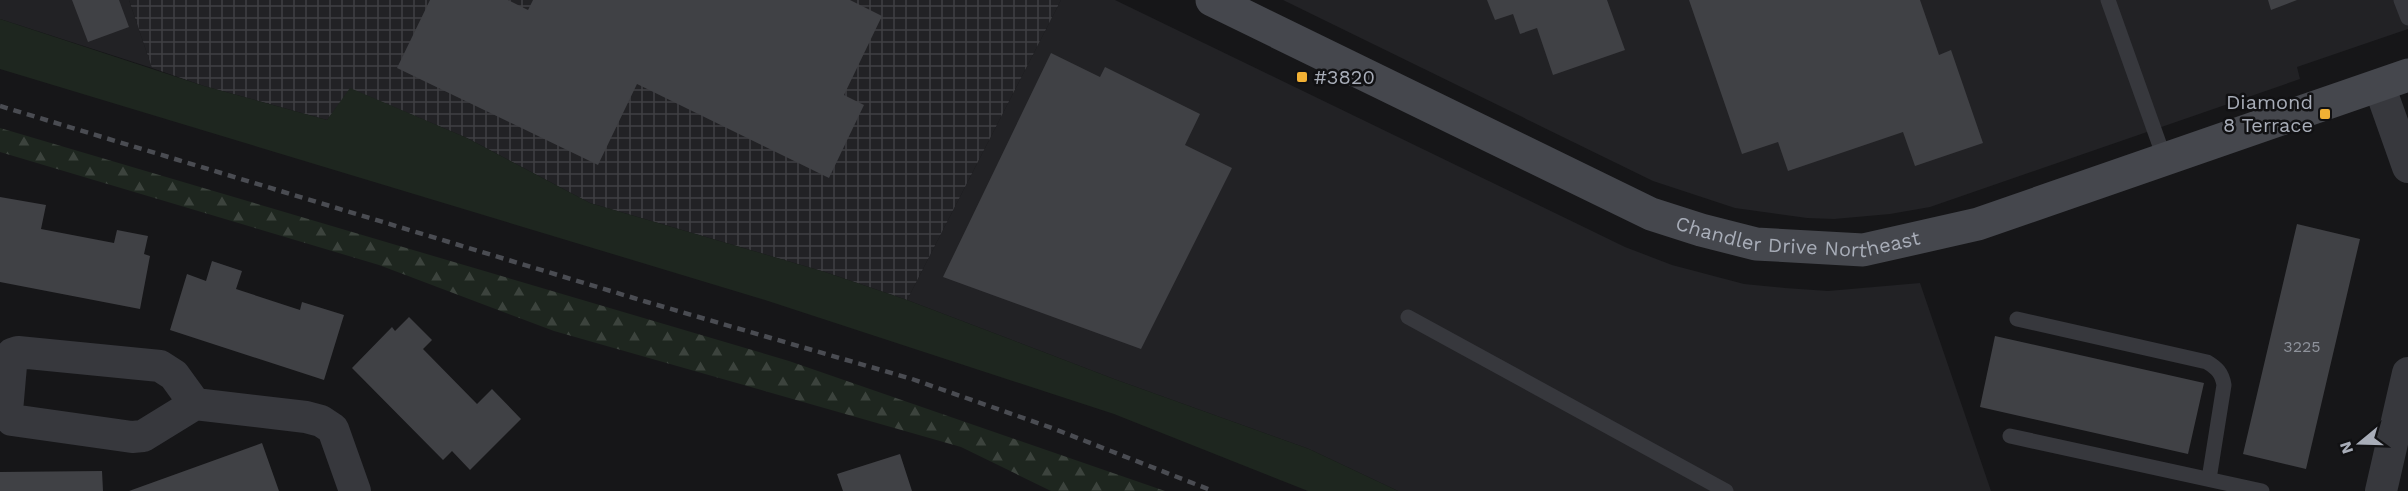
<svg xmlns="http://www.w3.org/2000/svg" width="2408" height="491" viewBox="0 0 2408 491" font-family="'Work Sans',sans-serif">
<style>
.built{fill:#222225}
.industrial{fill:url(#industrial-grid)}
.grass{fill:#1e261f}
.forest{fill:url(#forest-firs)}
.building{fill:#404145}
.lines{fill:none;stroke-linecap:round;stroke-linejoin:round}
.lane{stroke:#37383d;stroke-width:15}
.street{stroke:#37383d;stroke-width:32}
.secondary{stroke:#45474d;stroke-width:33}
.rail{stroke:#4a4c52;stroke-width:4.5;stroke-dasharray:8 6;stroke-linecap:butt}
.poi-dot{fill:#f2b134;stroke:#111113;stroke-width:2}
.labels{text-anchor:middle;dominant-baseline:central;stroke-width:5;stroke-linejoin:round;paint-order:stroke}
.number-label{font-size:16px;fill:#8e929b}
.poi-label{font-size:20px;fill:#a8adb8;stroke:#111113;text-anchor:start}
.street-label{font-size:20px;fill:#a8adb8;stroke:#111113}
</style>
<defs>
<pattern id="industrial-grid" width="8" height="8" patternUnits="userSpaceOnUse" patternTransform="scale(1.5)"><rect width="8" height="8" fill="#222225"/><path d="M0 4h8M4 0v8" fill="none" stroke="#3f3f43"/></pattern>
<pattern id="forest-firs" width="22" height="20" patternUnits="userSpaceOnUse" patternTransform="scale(1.5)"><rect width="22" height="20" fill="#1e261f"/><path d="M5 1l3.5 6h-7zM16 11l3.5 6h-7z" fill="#3c433d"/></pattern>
</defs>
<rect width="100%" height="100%" fill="#161618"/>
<!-- built -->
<path class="built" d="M0,0H129L152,68L0,19Z
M1061,0H1115L1625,247L1672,265L1744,284L1785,288L1828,291L1920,283L1991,491H1398L1309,449L1114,379L907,300Z
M1283,0H2408V29L2297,67L2300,79L1930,207L1890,214L1834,219L1807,218L1735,208L1653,181Z"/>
<!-- industrial -->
<path class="industrial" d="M129,0H1061L907,300L825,272L590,203L467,138L351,89L327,120L204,86L152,68Z"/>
<!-- grass -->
<path class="grass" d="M0,19L204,86L327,120L350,88L467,138L590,203L825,272L907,300L1114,379L1309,449L1398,491H1308L1114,414L765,300L0,69Z"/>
<!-- forest -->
<path class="forest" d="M0,128L789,361L1165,491H1051L961,447L554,331L379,265L0,152Z"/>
<!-- building -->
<path class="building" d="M72,0H119L129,27L88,42Z
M430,0H508L528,10L533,0H850L882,16L844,95L864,105L829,178L637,84L598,165L397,68Z
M1487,0H1607L1625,50L1553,75L1537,28L1520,34L1513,14L1495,20Z
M1689,0H1920L1939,55L1951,50L1983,143L1915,166L1903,132L1788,171L1778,142L1742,154Z
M2268,0H2297L2271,10Z
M1051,53L1100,77L1105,67L1200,114L1185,145L1232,168L1141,349L943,277Z
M0,197L46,205L41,229L114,243L117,230L148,236L144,254L150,256L140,309L0,282Z
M2297,224L2360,239L2306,469L2243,454Z
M212,261L242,271L236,289L300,310L302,302L344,315L324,380L170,330L187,274L206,281Z
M409,317L432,340L423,349L477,404L492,389L521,419L470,470L452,451L443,460L352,368L392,327L395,331Z
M1995,336L2204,383L2188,454L1980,407Z
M262,443L279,491H129Z
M900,454L912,491H843L837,474Z
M102,471L103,491H0V472Z"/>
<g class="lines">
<!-- lane -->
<path class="lane" d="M2108,0L2165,160
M2401,0L2408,18
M1408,317L1726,491
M2017,319L2207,362C2217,368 2222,373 2224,385L2209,479
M2010,436L2262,491"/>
<!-- street -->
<path class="street" d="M2379,85L2408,167
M195,404L174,375L160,366L18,352L12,354L7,411L12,420L132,437L143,436L195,404L306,417L321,421L333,429L355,491
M2381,491L2408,373"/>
<!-- secondary -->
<path class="secondary" id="s1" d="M1212,0L1651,214L1701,230L1756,244L1863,250L1978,224L2408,75"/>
<!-- rail -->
<path class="rail" d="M0,106L647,302L912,379L1052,428L1213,491"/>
</g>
<!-- markers -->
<g class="poi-dot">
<rect x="1296" y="71" width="12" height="12" rx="3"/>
<rect x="2319" y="108" width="12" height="12" rx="3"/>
</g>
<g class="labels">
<!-- number labels -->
<g class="number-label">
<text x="2302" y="346">3225</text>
</g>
<!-- poi labels -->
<g class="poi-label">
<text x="1314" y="77">#3820</text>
<text x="2313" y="102" text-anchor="end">Diamond<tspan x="2313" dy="23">8 Terrace</tspan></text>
</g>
<!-- street labels -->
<g class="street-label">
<text stroke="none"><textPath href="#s1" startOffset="639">Chandler Drive Northeast</textPath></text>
</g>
</g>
<!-- north arrow -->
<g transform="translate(2360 443) rotate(251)" stroke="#111113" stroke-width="4.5" paint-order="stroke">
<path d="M0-4.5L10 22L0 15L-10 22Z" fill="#a8adb8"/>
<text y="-9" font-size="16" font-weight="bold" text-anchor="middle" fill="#a8adb8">N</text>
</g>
</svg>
